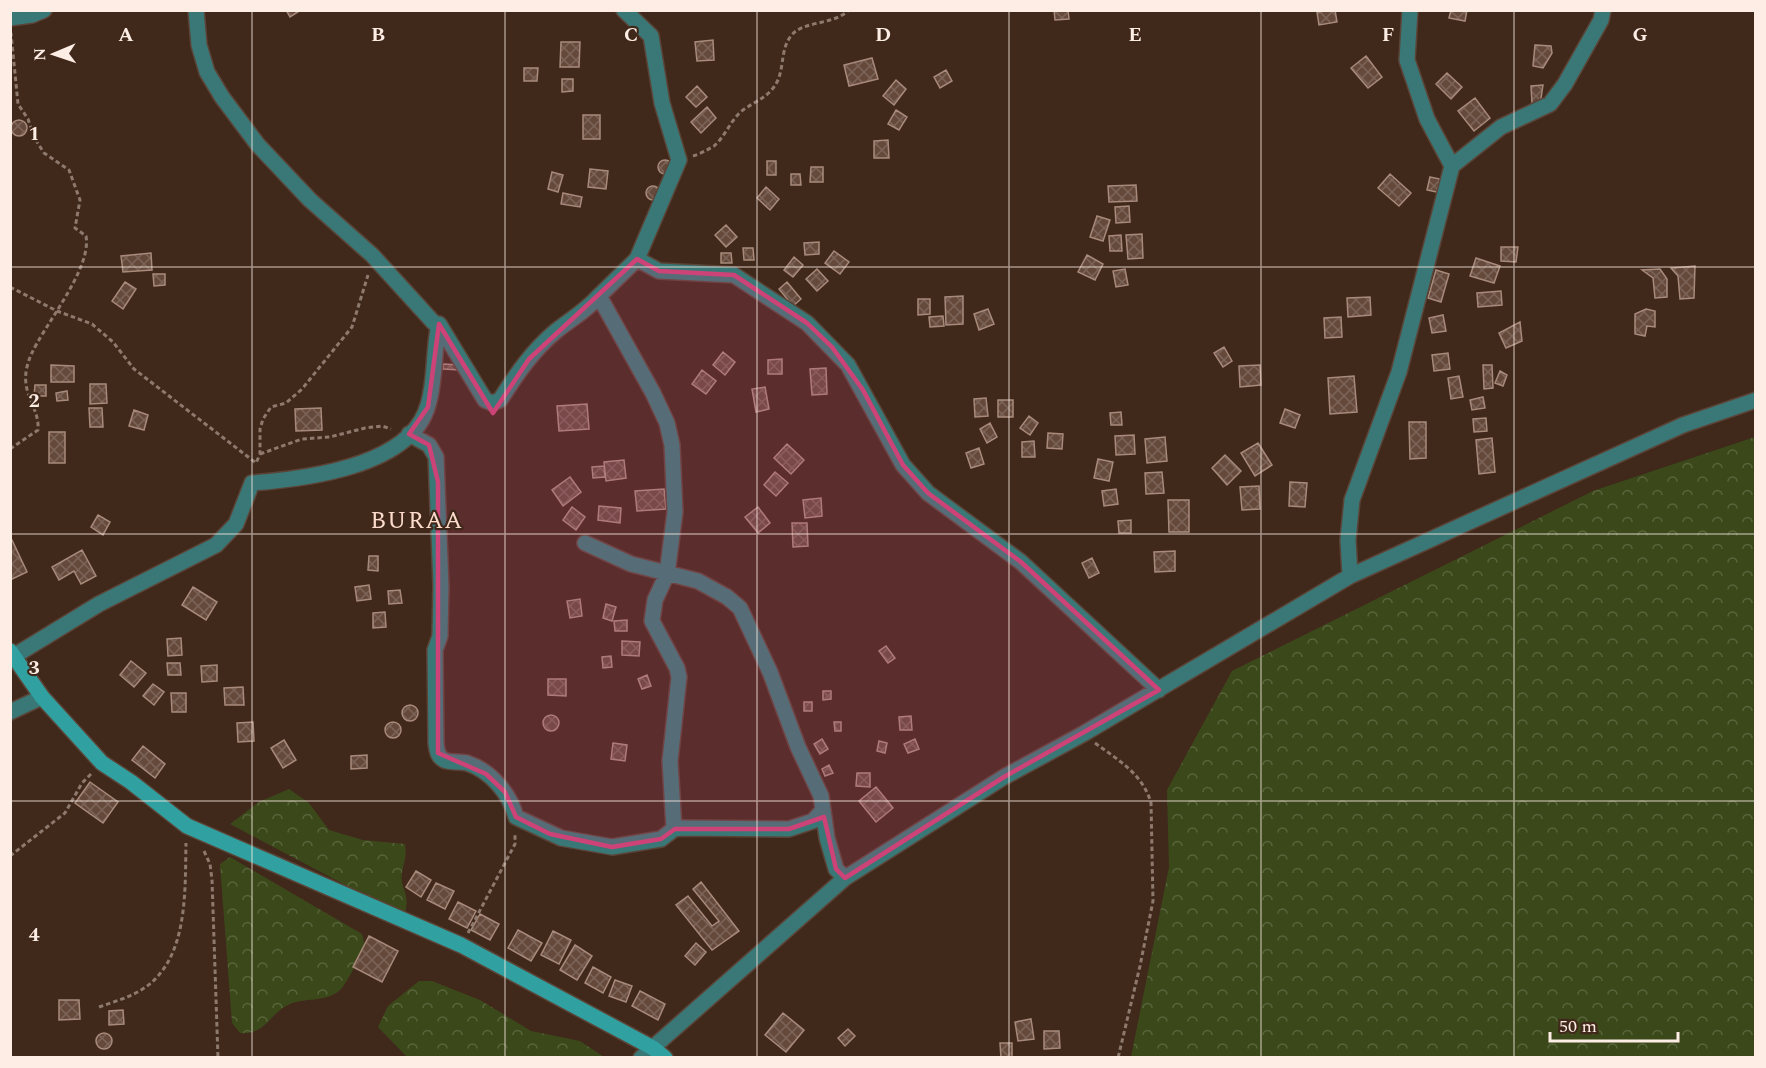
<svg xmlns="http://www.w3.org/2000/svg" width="1766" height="1068" viewBox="0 0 1766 1068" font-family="Spectral,serif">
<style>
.forest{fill:url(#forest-crowns)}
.building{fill:url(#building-cross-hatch);stroke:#a88a7b;stroke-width:1.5}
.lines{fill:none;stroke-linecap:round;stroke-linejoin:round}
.street-casing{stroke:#5b4437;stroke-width:18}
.secondary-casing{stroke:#5b4437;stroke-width:18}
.path{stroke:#8e796e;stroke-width:3;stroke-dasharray:4.5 3;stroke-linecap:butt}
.street{stroke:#397877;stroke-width:15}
.secondary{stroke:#31a0a0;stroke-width:15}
.marked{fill:#ce4377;fill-opacity:0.2;stroke:#ce4377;stroke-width:4.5;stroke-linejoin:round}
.grid{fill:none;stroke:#feede5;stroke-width:1.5;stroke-opacity:0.55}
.labels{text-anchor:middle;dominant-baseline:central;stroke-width:4.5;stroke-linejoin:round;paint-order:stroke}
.quarter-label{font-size:24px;letter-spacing:1.5px;fill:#fddccc;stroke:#40281b}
.grid-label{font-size:20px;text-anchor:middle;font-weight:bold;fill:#feede5;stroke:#40281b;stroke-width:4.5;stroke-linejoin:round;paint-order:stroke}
</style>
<defs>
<pattern id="forest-crowns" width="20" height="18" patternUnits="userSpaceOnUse" patternTransform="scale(1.5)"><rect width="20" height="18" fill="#3b491a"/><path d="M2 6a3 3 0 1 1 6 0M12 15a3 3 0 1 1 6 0" fill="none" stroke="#58643b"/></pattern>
<pattern id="building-cross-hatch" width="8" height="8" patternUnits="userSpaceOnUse" patternTransform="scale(1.5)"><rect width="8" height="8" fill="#654a3c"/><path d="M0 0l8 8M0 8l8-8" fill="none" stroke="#7c6458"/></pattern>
</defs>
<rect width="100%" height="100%" fill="#40281b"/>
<!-- forest -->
<path class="forest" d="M1755,437V1057H1131L1169,867L1167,790L1232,671L1593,491Z
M289,789L309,803L329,830L363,840L405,844C407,856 404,862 402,873C399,890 412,892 404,916L230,824L259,802Z
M230,857L362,934L365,947C357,960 351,976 342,988C329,1003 306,997 290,1004C268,1014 267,1035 240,1033L232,1023L220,864Z
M419,981H432L480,1000L531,1031L580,1041L604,1057H407L378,1027L388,1006Z"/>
<!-- building -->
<path class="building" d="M286,10H301L290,17Z
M1054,10H1068L1069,19L1055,20Z
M1335,10L1337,22L1319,25L1317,12Z
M1451,10H1467L1465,21L1449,18Z
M713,40L714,60L697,61L695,42Z
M561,42H580L579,67H560Z
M1535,45L1551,46L1552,53L1543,68L1533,66Z
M1366,56L1382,77L1368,88L1351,68Z
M872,58L878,79L849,86L844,65Z
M524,68H538L537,81H524Z
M946,70L952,81L940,88L934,77Z
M1447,73L1462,87L1451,99L1436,84Z
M562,79H573V91L562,92Z
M896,80L906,89L894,105L883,96Z
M1543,85L1540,105L1532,103L1531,86Z
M697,86L707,97L696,107L686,97Z
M1475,98L1490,118L1474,131L1458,111Z
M707,107L716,118L701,133L691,122Z
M896,110L907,117L899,130L888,124Z
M583,115H600V139H583Z
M11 128a8 8 0 1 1 16 0a8 8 0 1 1-16 0Z
M888,140L889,158H874V141Z
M658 167a7 7 0 1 1 14 0a7 7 0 1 1-14 0Z
M767,161H776V175H767Z
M811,167H823V182H810Z
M590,169L608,171L606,189L588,187Z
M552,172L563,175L558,192L548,189Z
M791,174H800L801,185H791Z
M1390,174L1411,193L1399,206L1378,188Z
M1430,177L1440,179L1437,192L1427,190Z
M1136,185L1137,201L1109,202L1108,186Z
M646 193a7 7 0 1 1 14 0a7 7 0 1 1-14 0Z
M766,187L779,199L770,210L757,198Z
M563,193L582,197L580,207L561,204Z
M1129,206L1130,222L1116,223L1115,207Z
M1097,216L1110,220L1103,241L1090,237Z
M726,225L737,237L726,247L715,235Z
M1142,234L1143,258L1128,259L1126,235Z
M1121,235L1122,251H1110L1109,236Z
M819,242V254L805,255L804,243Z
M1501,247H1518L1516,262L1501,261Z
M743,248H753L754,260H744Z
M834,251L849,262L840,274L825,263Z
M151,253L152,270L123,272L121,256Z
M721,253H731L732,263H721Z
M1087,255L1103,264L1095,280L1078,272Z
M794,257L803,265L793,277L784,270Z
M1476,258L1500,266L1494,283L1470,276Z
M1695,266L1694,298L1680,299L1678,276L1671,268Z
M817,269L828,281L817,291L806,279Z
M1125,269L1128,285L1116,287L1113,271Z
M1660,269L1667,279V297L1655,298L1653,278L1642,270Z
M1436,270L1449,274L1441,302L1428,298Z
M153,274H165V285L154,286Z
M125,282L136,289L123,309L112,301Z
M787,282L801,299L793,306L779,289Z
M1501,291L1502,305L1478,307L1477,293Z
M963,296V324L946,325L945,297Z
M1370,297L1371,315L1348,317L1347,298Z
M918,299H930V314L918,315Z
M988,309L994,324L979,330L974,314Z
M1646,309L1655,311V327L1647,326L1645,336L1635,334V314Z
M1443,315L1446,331L1432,333L1429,318Z
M943,316L944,326L930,327L929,317Z
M1341,317L1342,337L1325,338L1324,318Z
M1520,322L1522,341L1506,348L1499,333Z
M1224,347L1232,361L1223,367L1214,353Z
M723,352L735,362L725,375L713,365Z
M1448,353L1450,369L1434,371L1432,355Z
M782,359V374H768V360Z
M443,364L460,365V370L443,369Z
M51,365L74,366V382H51Z
M1260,365L1261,385L1240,387L1239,366Z
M1483,365H1492L1493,388L1484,389Z
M826,368L827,394L812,395L810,369Z
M702,370L716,381L706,394L692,384Z
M1500,371L1507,375L1503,386L1495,383Z
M1354,376L1357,412L1330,414L1328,378Z
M1459,376L1463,397L1451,399L1448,378Z
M90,384H106L107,403L90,404Z
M35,385H46V396H34Z
M765,387L769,409L756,412L752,389Z
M67,391L68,400L57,401L56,393Z
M1483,397L1485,408L1472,410L1470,400Z
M986,398L988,416L975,417L974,399Z
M998,400H1013V417H998Z
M587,404L589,429L559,431L557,406Z
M89,408H102L103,427H90Z
M321,408L322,430L296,431L295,409Z
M1285,409L1300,415L1295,428L1280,423Z
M134,410L148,415L144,430L129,426Z
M1121,412L1122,425H1111L1110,413Z
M1029,416L1038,423L1030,435L1020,428Z
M1486,418L1487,431L1474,432L1473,419Z
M1409,422H1426V458L1410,459Z
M990,423L997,437L987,443L980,429Z
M49,432H65V463H49Z
M1048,433L1063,434L1062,449L1047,448Z
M1134,435L1135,454L1116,455L1115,436Z
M1165,437L1167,461L1147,463L1145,439Z
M1492,438L1495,472L1479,474L1476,440Z
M1034,441L1035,457H1022V442Z
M1258,443L1272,465L1255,476L1241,453Z
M787,444L804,460L791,474L774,458Z
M979,448L984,464L971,468L966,453Z
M1225,455L1241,471L1227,485L1212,468Z
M1098,459L1113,462L1109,481L1094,478Z
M624,460L626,478L606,481L604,462Z
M604,466L605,477L593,478L592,467Z
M775,472L788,483L776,496L764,485Z
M1162,472L1164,493L1146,494L1145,473Z
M570,477L581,492L563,506L552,490Z
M1290,482L1307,483L1305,507L1289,506Z
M1259,486L1260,509L1242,510L1240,487Z
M664,489L666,509L637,511L635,491Z
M1116,489L1118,504L1104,506L1102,491Z
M821,498L822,516L805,518L803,500Z
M1168,500H1189V532H1169Z
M599,506L621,508L620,523L598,520Z
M572,507L585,517L576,530L563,520Z
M758,507L770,523L758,533L745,517Z
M98,515L110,522L103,535L91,527Z
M1131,520V533H1119L1118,521Z
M792,523H807L808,546L793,547Z
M12,540L27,572L10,580V541Z
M82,550L96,576L81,584L74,571L59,580L52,567Z
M1175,551V571L1155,572L1154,552Z
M369,556H378V571L368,570Z
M1092,558L1099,573L1089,578L1082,563Z
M369,585L371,599L357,601L355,587Z
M193,587L217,602L206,620L182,605Z
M400,590L402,603L389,604L388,591Z
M580,599L582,616L570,618L567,601Z
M606,604L616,607L612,621L603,618Z
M385,612L386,627L373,628V613Z
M627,620V631H615L614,621Z
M181,638L182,655L168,656L167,639Z
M622,641L640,642L639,656L622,655Z
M886,646L895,658L888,663L879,651Z
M611,656L612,667L603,668L602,657Z
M131,661L146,673L134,687L120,675Z
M167,663H180L181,675H168Z
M217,665V681L202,682L201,666Z
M647,675L651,686L642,689L638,679Z
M548,679H566V696L548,695Z
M153,684L164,692L154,705L143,696Z
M243,687L244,705H225L224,688Z
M823,691H831V699L823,700Z
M171,693H186V712H172Z
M804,702H812V711H804Z
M402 713a8 8 0 1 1 16 0a8 8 0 1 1-16 0Z
M543 723a8 8 0 1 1 16 0a8 8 0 1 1-16 0Z
M911,716L912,730H900L899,717Z
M253,722L254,741L238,742L237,723Z
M834,722H841V731H835Z
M385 730a8 8 0 1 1 16 0a8 8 0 1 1-16 0Z
M822,739L828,749L820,754L814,744Z
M915,739L919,749L908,753L904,744Z
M284,740L296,760L283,768L271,748Z
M879,741L887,743L885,753L877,751Z
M613,743L627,745L625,761L611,759Z
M143,746L165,764L155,778L132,760Z
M367,755V768L351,769V756Z
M829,765L833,773L825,776L822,769Z
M857,773H870V787L856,786Z
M90,782L118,802L103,823L75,803Z
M876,787L893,808L876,822L859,801Z
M416,871L431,880L421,897L406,887Z
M701,882L739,931L712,950L676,905L688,896L712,926L719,921L693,889Z
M436,883L454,891L445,909L427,900Z
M458,902L476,911L467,928L449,919Z
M480,914L499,924L490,940L471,930Z
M518,930L542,943L531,961L508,948Z
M553,931L571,940L559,964L541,955Z
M369,936L398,951L382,982L353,967Z
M696,943L706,952L695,965L685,956Z
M575,945L592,956L577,980L560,970Z
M593,967L611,977L603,993L585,983Z
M615,980L632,986L626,1002L609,996Z
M640,991L665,1004L658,1020L632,1006Z
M59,1000H79L80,1019L59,1020Z
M123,1010L124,1024L109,1025V1011Z
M783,1013L804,1030L786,1052L765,1035Z
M1031,1019L1034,1039L1018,1041L1015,1022Z
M848,1029L855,1036L845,1046L838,1038Z
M1044,1031H1059L1060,1048L1044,1049Z
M96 1041a8 8 0 1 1 16 0a8 8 0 1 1-16 0Z
M1000,1043H1012V1058H1001Z"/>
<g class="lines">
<defs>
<path id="street" d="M624,10L651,36L662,103L679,160L637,259L659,271L734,275L807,323L848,365L903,465L928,493L1021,562L1159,690
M10,18L32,15L44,10
M1452,166L1501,127L1550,104L1565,84L1601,20L1603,10
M637,259L599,296L653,393L667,423L672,445L675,512L667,574L655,600L652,621L677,668L679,677L670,761L674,829
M439,324L485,400L492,403L500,400C516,375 532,351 556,331C571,319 586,311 599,296
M409,434L429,445L436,457L441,586L440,636L435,650L436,743C437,750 437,756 444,760C450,763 460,761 467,763C491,771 510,794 516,817L561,838L612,847L661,839L674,829L683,828L789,829L813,821L823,810
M585,543L631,564L698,581L727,597L740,608L770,672L798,747L821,796L827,838L836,869L845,878
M1350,576L1348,540L1352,500L1399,372L1452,166L1427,119L1407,60L1410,10
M14,656L99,604L216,545L236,524L252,483C304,479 411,467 428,405C436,379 433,350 439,324L434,323L372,255L310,200L258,145L222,97L207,72L199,45L196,10
M10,712L42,697
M641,1058L845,878L1004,777L1083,734L1350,576L1683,425L1756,400"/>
<path id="secondary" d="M10,651L42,697L102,763L131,782L187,826L461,945L653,1048L665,1058"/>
</defs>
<!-- street casing -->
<use href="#street" class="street-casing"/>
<!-- secondary casing -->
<use href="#secondary" class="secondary-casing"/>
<!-- path -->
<path class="path" d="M693,156C700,154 707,150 714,146C725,137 731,119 743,110C757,100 770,97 778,80C784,66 781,48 791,36C803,20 832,26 849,10
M10,287L57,311L92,324L113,342L134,369L256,463L260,454V429L263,419L271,407L286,403L302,389L352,327L368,275
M10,449L38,430C40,404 15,392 31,355C44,325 92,269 86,236L75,228L80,200L69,170L44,153L34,137L28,119L18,104L11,33
M260,454L302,439L330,437L365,428L382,426L391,429
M1095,743C1118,760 1143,774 1151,803L1153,901L1140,966L1118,1058
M204,851L210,864L212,880L218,1058
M10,856L65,813L82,783L92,773
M468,933L515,844V834
M99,1007C119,1000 142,994 157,977C188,944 185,885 186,843"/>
<!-- street -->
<use href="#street" class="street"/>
<!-- secondary -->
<use href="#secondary" class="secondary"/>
</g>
<!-- marked area -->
<path class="marked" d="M637,259L659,271L734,275L807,323L832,347L863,390L903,465L928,493L1021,562L1159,690L1004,777L845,878L836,869L824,817L789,829H675L661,839L612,847L550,834L516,817L505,792L486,774L438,753V482L429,445L409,434L428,407L439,324L493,413L529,359Z"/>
<!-- grid -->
<path class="grid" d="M252,10V1058M505,10V1058M757,10V1058M1009,10V1058M1261,10V1058M1514,10V1058M10,267H1756M10,534H1756M10,801H1756"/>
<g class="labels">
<!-- quarter labels -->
<g class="quarter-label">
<text x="417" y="521">BURAA</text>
</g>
</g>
<g class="grid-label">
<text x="126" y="41">A</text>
<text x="378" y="41">B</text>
<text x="631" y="41">C</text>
<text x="883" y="41">D</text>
<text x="1135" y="41">E</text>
<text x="1388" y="41">F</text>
<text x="1640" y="41">G</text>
<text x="34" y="140">1</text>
<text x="34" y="407">2</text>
<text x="34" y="674">3</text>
<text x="34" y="941">4</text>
</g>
<!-- border -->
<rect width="1766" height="1068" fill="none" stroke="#feede5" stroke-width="24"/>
<!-- north arrow -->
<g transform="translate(54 54) rotate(268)" stroke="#40281b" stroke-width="4.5" paint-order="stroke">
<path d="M0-4.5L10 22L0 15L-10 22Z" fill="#feede5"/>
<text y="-9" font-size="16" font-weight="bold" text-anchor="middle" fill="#feede5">N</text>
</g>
<!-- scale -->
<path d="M1550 1032v9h128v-9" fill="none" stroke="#feede5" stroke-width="3"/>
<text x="1559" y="1032" font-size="18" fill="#feede5" stroke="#40281b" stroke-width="4.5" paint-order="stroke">50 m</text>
</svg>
